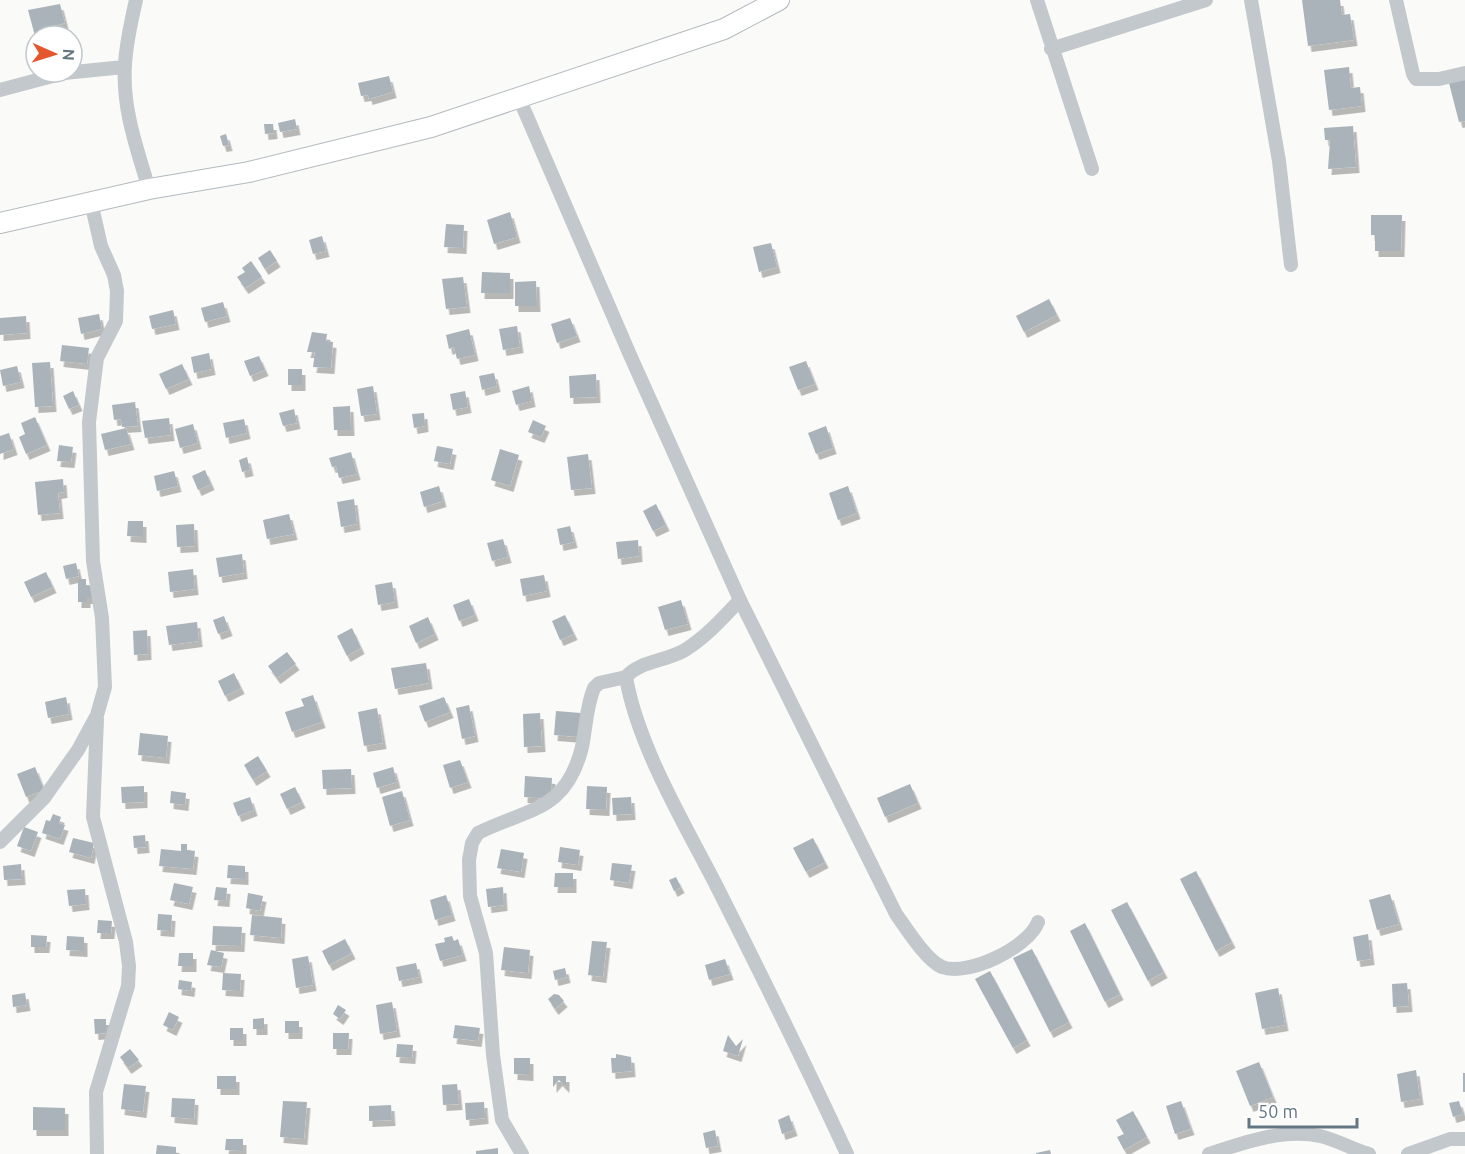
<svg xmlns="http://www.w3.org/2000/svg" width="1465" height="1154" viewBox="0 0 1465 1154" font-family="Ubuntu,sans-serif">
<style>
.building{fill:#aab3b9;filter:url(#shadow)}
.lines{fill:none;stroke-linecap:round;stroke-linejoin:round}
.secondary-casing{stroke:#b3babf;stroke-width:22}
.street{stroke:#c3c8cc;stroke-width:14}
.secondary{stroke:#fff;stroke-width:20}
</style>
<defs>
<filter id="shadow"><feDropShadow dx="3.5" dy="6" stdDeviation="0" flood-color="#0004"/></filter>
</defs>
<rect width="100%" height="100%" fill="#fafaf8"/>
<!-- building -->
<path class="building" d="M1302,0H1340L1342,15L1350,14L1354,40L1308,46Z
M60,4L65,23L46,28L47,32L35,36L28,10Z
M1349,67L1351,88L1360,87L1362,106L1329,110L1324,70Z
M389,76L393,92L369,99L368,95L361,96L358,83Z
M1465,79V121L1459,122L1449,83Z
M295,119L297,129L280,132L278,123Z
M264,124H273L274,133L265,134Z
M1353,126L1356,167L1328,169L1330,140H1325L1324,128Z
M226,134L229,145L223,146L220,136Z
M510,212L517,237L494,244L487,220Z
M1371,215H1402L1401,251H1375V235H1371Z
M446,224L464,225L463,248L444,247Z
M322,236L326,251L313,254L309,240Z
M771,243L777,267L759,272L753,247Z
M270,250L277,261L265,269L258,258Z
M251,261L262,277L245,288L237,277L245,272L242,268Z
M482,272L510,273V293H481Z
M463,277L467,307L446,309L442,279Z
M536,281L537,306H515V282Z
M1049,299L1057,315L1024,332L1016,316Z
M223,302L227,316L205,322L201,308Z
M173,310L176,324L152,329L149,316Z
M99,314L102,329L81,334L78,318Z
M26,316L27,333L0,335V318Z
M570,318L577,336L557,343L551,324Z
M517,326L520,347L503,350L499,329Z
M469,329L475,355L457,359L454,347L449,349L446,335Z
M312,332L327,334L326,341L333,342L331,368L313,367L315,352H307Z
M62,345L89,348L87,364L60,361Z
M209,353L212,369L194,373L191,357Z
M259,356L265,370L250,376L244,361Z
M806,361L815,384L798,390L789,367Z
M50,362L53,406L35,407L32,363Z
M182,364L189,379L166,389L159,374Z
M17,366L21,382L3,386L0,370Z
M288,369H302V385H288Z
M494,373L497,386L482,390L479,376Z
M596,374L597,397L570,398L569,376Z
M373,386L377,414L361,416L357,389Z
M529,386L532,401L516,405L512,391Z
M73,391L79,405L69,409L63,396Z
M465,391L468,407L453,410L450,394Z
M135,402L138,426L122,427L121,419L114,420L112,405Z
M350,406L351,430H334L333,407Z
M294,409L297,423L283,426L279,413Z
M424,413L425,426L414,428L412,414Z
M35,417L47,445L26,454L19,437L25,434L21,423Z
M169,418L171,435L145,438L142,421Z
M244,419L247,433L226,438L223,423Z
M533,420L546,426L541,437L528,432Z
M193,424L198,443L180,448L175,429Z
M826,426L833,448L816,454L808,433Z
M126,428L131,444L105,450L101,434Z
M9,433L14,449L0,454V436Z
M59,445L73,447L71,462L57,461Z
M437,446L453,449L450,464L434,461Z
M500,449L519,455L510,486L491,480Z
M351,452L357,474L339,478L336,466L332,467L329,458Z
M588,454L592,488L571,490L567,457Z
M247,457L250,470L242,472L239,460Z
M205,470L211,484L198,490L192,476Z
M174,471L178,486L157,491L154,476Z
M63,479L64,492L58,493L60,513L38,515L35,482Z
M439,486L443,501L424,507L420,492Z
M848,486L857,513L838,520L829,493Z
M354,499L357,524L341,527L337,502Z
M656,504L666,525L653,531L643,511Z
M289,514L294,534L267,539L263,520Z
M128,521H143V537L127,536Z
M194,524L195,546L177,547L176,525Z
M570,526L574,542L560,545L557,529Z
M503,539L508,557L492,561L487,543Z
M638,540L639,556L618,559L616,542Z
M242,554L244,573L219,577L216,558Z
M76,563L79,576L66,579L63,566Z
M193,569L195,589L170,592L168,572Z
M46,572L53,587L31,597L24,582Z
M544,575L547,591L523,596L520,579Z
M78,579H86V586H92V598H87V602H78Z
M392,582L395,602L378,605L375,585Z
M469,599L475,615L459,621L453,605Z
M681,600L688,624L665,630L658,607Z
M565,615L574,634L560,640L552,621Z
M224,616L229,630L218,634L213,620Z
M428,617L435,634L416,643L409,626Z
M197,622L199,641L169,645L166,626Z
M352,628L361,648L347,656L337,636Z
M147,630L148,654L134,655L133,631Z
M287,652L296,664L277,678L268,666Z
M426,663L429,683L395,689L391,668Z
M234,673L241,688L225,696L218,681Z
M313,695L322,722L292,732L285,712L304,706L301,699Z
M66,697L69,714L48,718L45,702Z
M444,697L450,712L425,722L419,706Z
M469,705L475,736L462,739L456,708Z
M377,708L383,743L364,746L358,712Z
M556,711L581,713L579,737L554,735Z
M540,713L542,746L524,747L523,714Z
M140,733L168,736L166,758L138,755Z
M258,756L267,771L253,780L244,765Z
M460,760L468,782L450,788L443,765Z
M35,767L44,790L26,797L17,774Z
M393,767L397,782L377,788L373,773Z
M351,769L352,788L323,789L322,770Z
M525,776L552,778L551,799L524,797Z
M910,784L918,803L885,817L877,798Z
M144,786V802L122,803L121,787Z
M587,786L607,787L606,810L586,809Z
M295,787L302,802L287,809L280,794Z
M171,791L186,793L185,805L170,803Z
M402,791L410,820L390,826L382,797Z
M250,797L254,810L238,816L233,803Z
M631,797L632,814L613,815L612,798Z
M53,814L61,817L59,823L65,825L60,839L42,833L46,820L50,821Z
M24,827L38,832L31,851L17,846Z
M145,835L146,847L134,848L133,836Z
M73,838L94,843L91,858L69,852Z
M813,838L825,862L806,872L793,848Z
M181,844H187V850L195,851L193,869L159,866L161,849L181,851Z
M560,847L580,850L578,865L558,862Z
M501,849L524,853L521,872L497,868Z
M612,863L632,865L629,883L610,880Z
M21,864L22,879L4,880L3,866Z
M228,865L245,866V879L227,878Z
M1196,871L1232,942L1216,951L1180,879Z
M555,873H573V887H554Z
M676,877L681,887L674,891L669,880Z
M174,883L193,887L189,904L170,900Z
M216,887L227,888L226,901L214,900Z
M503,887L504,905L488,907L486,889Z
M85,889L86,904L69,906L67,890Z
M248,893L263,896L260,911L246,908Z
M1390,894L1399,924L1377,930L1369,900Z
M446,895L452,915L435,920L430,900Z
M1127,902L1164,972L1148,981L1111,910Z
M158,914L172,915L171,931L157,930Z
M252,915L282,918L281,938L250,935Z
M98,920L112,921L111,933H97Z
M1085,923L1120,994L1105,1002L1070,931Z
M213,926L242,927L241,946L212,945Z
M1368,934L1371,959L1357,961L1353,937Z
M31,935L47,936L46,947H31Z
M67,936L84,937V951L66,950Z
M452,936L454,941L458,939L463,955L440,961L435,944L445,942L444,938Z
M345,939L352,953L329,965L322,951Z
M592,941L607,942L603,977L588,975Z
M504,947L530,950L528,973L501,970Z
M1032,949L1069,1022L1050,1032L1013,958Z
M211,950L224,953L221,967L207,965Z
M179,953H193V966H178Z
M308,956L313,985L296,988L292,959Z
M725,959L730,974L709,980L705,965Z
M416,963L419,977L399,981L396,967Z
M565,968L567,977L555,980L553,971Z
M990,971L1027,1040L1013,1048L975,979Z
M223,973L241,974L240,991L222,990Z
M179,980L192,982L191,991L178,989Z
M1407,983L1409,1006L1393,1007L1392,984Z
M1278,988L1285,1025L1262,1029L1255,993Z
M25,993L27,1005L13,1007L12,995Z
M554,994L559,995L564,1001L555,1009L548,999Z
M392,1002L397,1031L380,1034L376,1005Z
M338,1005L346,1010L340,1019L333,1014Z
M169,1012L179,1017L173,1030L163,1025Z
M264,1018V1029H253V1019Z
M94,1019H106V1033L95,1034Z
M285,1021H299V1033H285Z
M455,1025L480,1028L478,1041L453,1038Z
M230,1028H243V1040H230Z
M333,1033H349L348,1049H333Z
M728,1035L736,1046L743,1039L738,1056L723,1051Z
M397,1044L413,1045L412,1058L396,1057Z
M130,1049L139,1060L128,1068L120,1057Z
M616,1054L631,1057L632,1071L612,1073L611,1058H616Z
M514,1058H530V1075L514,1074Z
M1259,1062L1273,1097L1250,1106L1236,1071Z
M1416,1070L1420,1099L1401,1102L1397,1074Z
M1463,1073H1465V1092H1463Z
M217,1076H236V1089H217Z
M553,1076H566V1087L559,1080L553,1087Z
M124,1084L146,1086L143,1112L121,1109Z
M457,1084L459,1104L443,1105L442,1085Z
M172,1098L195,1099L194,1119L171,1117Z
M283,1101L307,1102L304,1139L280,1137Z
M1181,1101L1191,1129L1175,1134L1166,1106Z
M1459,1101L1463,1114L1453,1117L1449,1103Z
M484,1102L485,1118L466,1120L465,1103Z
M391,1105L392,1120L369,1121V1106Z
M33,1107L65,1108V1130H33Z
M1133,1111L1147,1137L1124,1150L1117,1137L1124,1134L1116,1120Z
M789,1115L794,1130L782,1134L778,1120Z
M715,1130L718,1146L706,1148L703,1133Z
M226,1139H243V1151L225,1150Z
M157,1145L176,1147V1154H156Z
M498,1148V1154H476V1151Z
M1050,1150L1051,1154H1036V1153Z"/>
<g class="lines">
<defs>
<path id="secondary" d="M0,223L149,189L249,172L431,127L724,29L779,0"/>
</defs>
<!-- secondary casing -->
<use href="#secondary" class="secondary-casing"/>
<!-- street -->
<path class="street" d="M136,0C131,22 126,43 125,65C122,108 137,149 149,189
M1037,0L1092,169
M1251,0L1279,161L1291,265
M1396,0L1413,74L1416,79H1439L1465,73
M1051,49L1206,0
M0,90L64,73L124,67
M519,98L630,355L740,600L896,914C906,928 926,960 942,967C968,977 1029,947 1038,922
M740,600C723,618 706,637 685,650C667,661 639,661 626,677C637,744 684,823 716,885C761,974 805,1063 847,1154
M0,842L44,798L78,750L97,715L105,687L102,618L93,561L89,422L97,358L116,321L117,291L114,275L101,246L91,202
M97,1154L96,1092L128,986L129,966L126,942L93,817L97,719
M522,1154L502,1120L493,1055L486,953L470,896L469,860L472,843L478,833C528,808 566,812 582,747C586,728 586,707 594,688L599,683L626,677
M1209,1154C1243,1143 1283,1128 1320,1136C1337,1140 1352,1149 1369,1154
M1408,1154L1450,1139H1465"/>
<!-- secondary -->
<use href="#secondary" class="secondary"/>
</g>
<!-- north arrow -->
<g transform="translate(54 54) rotate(93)"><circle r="28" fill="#ffffff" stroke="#c1c8cd" stroke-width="1.5"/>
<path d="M0-4.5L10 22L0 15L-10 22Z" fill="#e4572e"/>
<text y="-9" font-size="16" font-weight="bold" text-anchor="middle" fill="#657683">N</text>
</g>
<!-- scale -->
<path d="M1249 1118v9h108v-9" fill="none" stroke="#657683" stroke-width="3"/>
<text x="1258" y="1118" font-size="18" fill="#657683" stroke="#ffffff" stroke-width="4.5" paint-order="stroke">50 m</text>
</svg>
